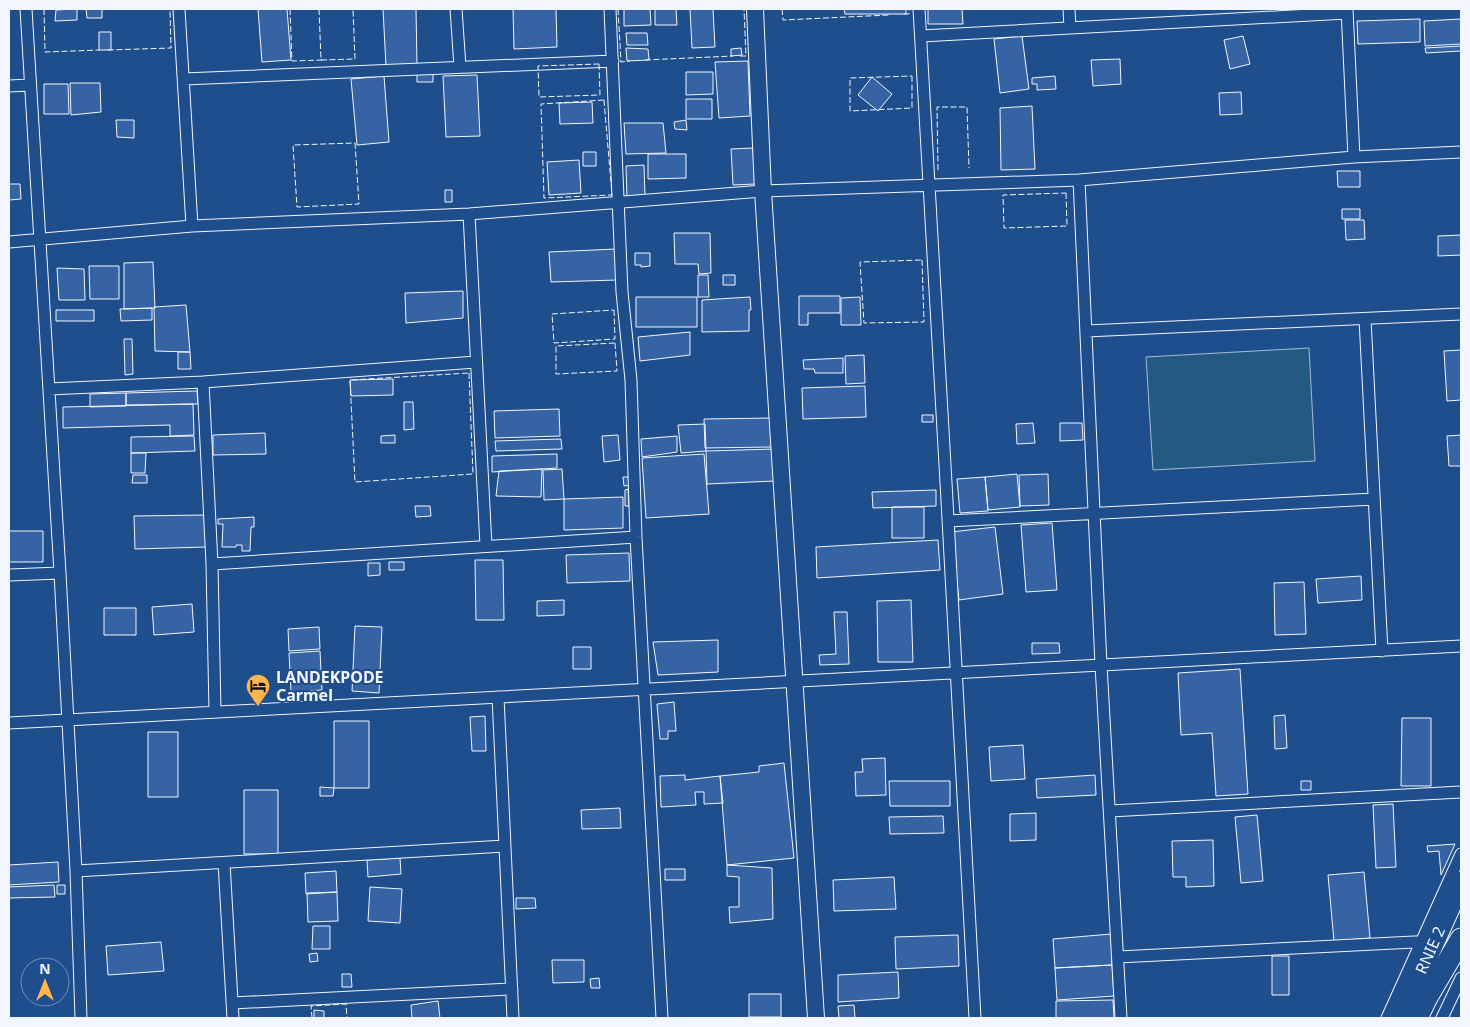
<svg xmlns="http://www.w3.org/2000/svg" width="1470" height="1027" viewBox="0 0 1470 1027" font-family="'Noto Sans',sans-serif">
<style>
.green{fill:#245a82;stroke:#a8bbd7}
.building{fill:#3563a3;stroke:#f2f6ff}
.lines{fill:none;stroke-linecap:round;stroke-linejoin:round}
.street-casing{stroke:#f2f6ff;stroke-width:13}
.secondary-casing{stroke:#f2f6ff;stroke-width:18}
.highway-casing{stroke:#f2f6ff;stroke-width:23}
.street{stroke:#1f4e8c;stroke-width:11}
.secondary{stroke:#1f4e8c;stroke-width:16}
.highway{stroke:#1f4e8c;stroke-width:21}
.fence{stroke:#f2f6ff;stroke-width:1;stroke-dasharray:6 2.5;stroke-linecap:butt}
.labels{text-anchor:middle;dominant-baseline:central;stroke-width:4;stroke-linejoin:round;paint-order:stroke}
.poi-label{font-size:16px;font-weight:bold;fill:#f2f6ff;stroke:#1f4e8c;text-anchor:start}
.street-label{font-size:16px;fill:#f2f6ff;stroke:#1f4e8c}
</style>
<rect width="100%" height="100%" fill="#1f4e8c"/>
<!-- green -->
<path class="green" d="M1309,348L1315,461L1153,470L1146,357Z"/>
<!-- building -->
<path class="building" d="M77,9V20L55,21L56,10Z
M86,9H102V18H87Z
M258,9H287L291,60L262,62Z
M383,9H416L417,65L386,66Z
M513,9H556L557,47L514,49Z
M624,9H650L651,25L624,26Z
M655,9H676L677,25H655Z
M690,9H713L715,47L692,48Z
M844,9H906V14H845Z
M928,9H962L963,24H928Z
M1420,19V42L1358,44L1357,21Z
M1461,19V44L1425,46L1424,21Z
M99,32H111V50H99Z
M626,33H647L648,45H627Z
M1022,36L1029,89L1000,93L994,39Z
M1243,36L1250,64L1230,69L1224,40Z
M1461,46V51L1426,53L1425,48Z
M626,48L648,49L649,60L627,61Z
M741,48L742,55L731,56V49Z
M1120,59L1121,84L1093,86L1091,60Z
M748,61L750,116L719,118L715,62Z
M686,72H713V94L686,95Z
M417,74H433V82H417Z
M477,75L480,136L446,137L443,76Z
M384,76L389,142L357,145L351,79Z
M1055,76L1056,89L1037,90V84H1032V78Z
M872,77L892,94L878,111L858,95Z
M70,83H100L101,112L71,115Z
M44,84H68L69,114H44Z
M1241,92L1242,114L1220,115L1219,93Z
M686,99H712V119H686Z
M592,102L593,123L560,124L559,103Z
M1032,106L1035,169L1001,170L1000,108Z
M116,120H134V138L117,137Z
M686,120L687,130L675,129L674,122Z
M624,123H663L666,153L626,154Z
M753,148L755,184L733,185L731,149Z
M583,152H596V166H583Z
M648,154H686V178L648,179Z
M579,160L581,193L549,195L547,162Z
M644,165L645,196L627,197L626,166Z
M1337,171H1360V187H1338Z
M9,184H20L21,199L9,200Z
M445,190H452V202H445Z
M1342,209H1360V219H1342Z
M1345,220H1364L1365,239L1346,240Z
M674,233H710L711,273L699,274L698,264H675Z
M1461,235V255L1438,256V236Z
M616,249L617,280L551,282L549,252Z
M635,253H650V266L641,267V265H635Z
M153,262L155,308L124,309V263Z
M89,266H119V299H90Z
M57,268L84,269L85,300H59Z
M698,275H708L709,297H698Z
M723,275H735V285H723Z
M463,291V318L406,323L405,293Z
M799,296H840V313H808V325H799Z
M636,297H697V327H636Z
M750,297L751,310H749V331L702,332V300Z
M860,297L861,325H841V298Z
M186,305L190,352L155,351L154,307Z
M152,308V320L121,321L120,309Z
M56,310H94V321H56Z
M690,332V355L640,361L638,337Z
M124,339H132L133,374L125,375Z
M1461,350V400L1447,401L1444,351Z
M178,352H190L191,369H178Z
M864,355L865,383L846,384L845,356Z
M843,358V373H815L814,369H804L803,360Z
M393,379V395L351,396L350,380Z
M865,386L866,417L803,419L802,388Z
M197,391L198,404L126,405V393Z
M126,393V406L90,407V394Z
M404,402H413L414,429L404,430Z
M193,404L194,435L170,436V425L63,428V407Z
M559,409L560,436L495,438L494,411Z
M922,415H933V422H922Z
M771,418L772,447L705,448L704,419Z
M1033,423L1035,443L1017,444L1016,424Z
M1060,423H1082L1083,440L1060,441Z
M705,424L706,451L681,453L678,425Z
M265,433L266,454L213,455V435Z
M395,435V443H381V436Z
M618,435L620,460L604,462L602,436Z
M1461,435V466H1449L1447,436Z
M194,436L195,451L131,453V437Z
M677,436V452L642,457L641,439Z
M561,439L562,449L496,451L495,441Z
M774,449L775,481L707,484L706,451Z
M131,453H146L145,473H131Z
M557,454V468L492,472V456Z
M704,454L709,514L646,518L642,458Z
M542,469L541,497L496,496L499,471Z
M562,469L564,499L544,500L543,470Z
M1017,474L1020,507L988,510L985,477Z
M1048,474L1049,505L1020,506L1019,475Z
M133,475H147V483H132Z
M623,477H632V485L624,486Z
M985,477L988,511L960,513L957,479Z
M628,489L629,506H625V490Z
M936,490V506L873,508L872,492Z
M623,497V528L564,530V499Z
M415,506H430L431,516L416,517Z
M892,507H924V538H892Z
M205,515L206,547L135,549L134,516Z
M254,517V527H251L250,551H242V545H236V547H222L223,524H218V519Z
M1052,523L1057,590L1026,592L1021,525Z
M995,527L1003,594L959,600L951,532Z
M9,531H43V562H9Z
M938,540L940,570L817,578L816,547Z
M629,553L630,581L567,583L566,555Z
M475,560H503L504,620H476Z
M389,562H404V570H389Z
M368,563H380V575L368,576Z
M1361,576L1362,600L1318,603L1316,579Z
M1304,582L1306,634L1275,635L1274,583Z
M564,600V615L537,616V601Z
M911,600L913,662H878L877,601Z
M192,604L194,632L154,635L152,607Z
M104,608H136V635H104Z
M834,612H847L849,664L820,665L819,655L836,654Z
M355,626L382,627L379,693L352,691Z
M319,627L320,649L289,651L288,629Z
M718,640V672L658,675L653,642Z
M1032,643H1059L1060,653L1032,654Z
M573,647H591V669H573Z
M320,651L322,690L291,692L289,653Z
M1240,669L1248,794L1216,796L1212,733L1181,735L1178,673Z
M674,702L676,731H668V739H660L657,704Z
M1285,715L1287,748L1275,749L1274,716Z
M485,716L486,751H472L470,717Z
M1402,718H1431V786H1401Z
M334,721H369V788H334Z
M148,732H178V797H148Z
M1023,745L1025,779L991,781L989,747Z
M885,758L886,795L856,796L855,772H863L862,759Z
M784,763L794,858L727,865L720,776L759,772V766Z
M685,775V780L720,776L723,803L704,804V792H695L696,805L661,807L660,776Z
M1095,775L1096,795L1037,798L1036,779Z
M889,781H950V806H890Z
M1301,781H1311V790H1301Z
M320,787L334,788L333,796H320Z
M244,790H278V854H244Z
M1393,804L1396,867L1376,868L1373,805Z
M620,808L621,828L582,829L581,810Z
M1036,813V840L1010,841V814Z
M1257,815L1263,881L1241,883L1235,817Z
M943,816L944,833L890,834L889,817Z
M1213,840L1214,886L1186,887V877H1173L1172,841Z
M1455,844L1441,875L1439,851L1428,852L1427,846Z
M400,858L401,874L368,877L367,860Z
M58,862L59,882L9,885V865Z
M727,865L772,868L773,919L730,923L729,907H739V877L727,876Z
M665,869H685V880H665Z
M336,871L337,892L306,894L305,873Z
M1364,872L1370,938L1334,941L1328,875Z
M894,877L896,909L834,911L833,880Z
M54,885L55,897L9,898V887Z
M57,885H65V894H57Z
M370,887L402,889L400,923L368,921Z
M337,892L338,921L308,922L307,893Z
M516,898H535L536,908L516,909Z
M313,926H330V949H312Z
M1111,934L1112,965L1055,968L1053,939Z
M958,935L959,966L896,969L895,937Z
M161,942L164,971L108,975L106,946Z
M317,953L318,961L310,962L309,954Z
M1272,956H1289V995H1272Z
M552,960H584V982L553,983Z
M1112,965L1114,996L1057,1000L1055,968Z
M898,972L899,998L838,1002V975Z
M342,974H351L352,987H342Z
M599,978L600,988H591L590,979Z
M749,994H781V1017H749Z
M1113,1000L1114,1018H1056V1001Z
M438,1001L440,1018H412L411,1005Z
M854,1005L855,1018H839L838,1006Z
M314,1010L324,1011V1018H314Z"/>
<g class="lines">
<defs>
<path id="street" d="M26,9L60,573L76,871L81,1018
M179,9L192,226
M456,9L460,67
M610,9L622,292L631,380L636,537L662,1018
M919,9C938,345 958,682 975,1018
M1069,9L1070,28
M1347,9L1354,157
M921,36L1347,13
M184,79L613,61
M9,86L30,85
M1079,180L1101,665L1121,1018
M469,214L486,546
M9,242L192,226L469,214L763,191L1079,180L1354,157L1461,152
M1365,319L1382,651
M1086,331L1461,314
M203,382L212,564L215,712
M49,389L203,382L476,362
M948,521L1374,499
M212,564L636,537
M9,575L60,573
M498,697L513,1018
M9,723L1461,646
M1110,811L1461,792
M224,863L233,1018
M76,871L505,846
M1118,957L1434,941
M232,1003L512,989
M1387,1018L1461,854
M1442,1018L1461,978"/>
<path id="secondary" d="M755,9L763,191L816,1018"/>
<path id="highway" d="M1399,1018L1461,882
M1417,1018L1426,999L1461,939"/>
</defs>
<!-- street casing -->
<use href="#street" class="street-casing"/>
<!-- secondary casing -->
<use href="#secondary" class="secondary-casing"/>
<!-- highway casing -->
<use href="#highway" class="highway-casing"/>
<!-- street -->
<use href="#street" class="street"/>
<!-- secondary -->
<use href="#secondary" class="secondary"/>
<!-- highway -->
<use href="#highway" class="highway"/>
<!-- fence -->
<path class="fence" d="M44,9L45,52L100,50
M290,9L292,61L322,60L321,59
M319,9L321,60L355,59L353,9
M618,9L621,62L630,61
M782,9L783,20L889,15
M904,14H909V9
M108,50L171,48L170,9
M740,56H746L744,9
M645,60L733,56
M599,64L600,95L539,97L538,66Z
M912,76V108L850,111V78Z
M604,100L612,195L544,198L541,104Z
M355,143L359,204L297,207L293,145Z
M938,170L937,107H967L969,168
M1066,193L1067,226L1004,228L1003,195Z
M922,260L924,322L864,323L860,262Z
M614,310L615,339L554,343L552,314Z
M615,343L617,371L556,374V346Z
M469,373L473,474L355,482L350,380Z
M312,1018L311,1006L346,1004L347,1018"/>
</g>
<!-- icons -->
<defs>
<symbol id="hotel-pin" viewBox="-11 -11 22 30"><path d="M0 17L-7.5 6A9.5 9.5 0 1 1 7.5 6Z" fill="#ffb74d" stroke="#1f4e8c"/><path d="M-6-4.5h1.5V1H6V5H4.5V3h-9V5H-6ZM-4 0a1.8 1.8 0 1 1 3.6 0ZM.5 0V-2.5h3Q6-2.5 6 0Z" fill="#111"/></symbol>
</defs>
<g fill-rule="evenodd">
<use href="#hotel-pin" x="244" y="672" width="28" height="38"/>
</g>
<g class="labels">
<!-- poi labels -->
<g class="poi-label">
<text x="276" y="677">LANDEKPODE<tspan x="276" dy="18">Carmel</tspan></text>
</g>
<!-- street labels -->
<g class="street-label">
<text transform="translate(1430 950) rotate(-66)">RNIE 2</text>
</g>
</g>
<!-- border -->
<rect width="1470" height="1027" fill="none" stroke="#f2f6ff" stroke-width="20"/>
<!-- north arrow -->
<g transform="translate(45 982)"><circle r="24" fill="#1f4e8c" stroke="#7391ba"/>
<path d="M0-4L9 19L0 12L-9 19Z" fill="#ffb74d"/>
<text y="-8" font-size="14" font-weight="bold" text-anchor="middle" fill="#f2f6ff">N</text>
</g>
</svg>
